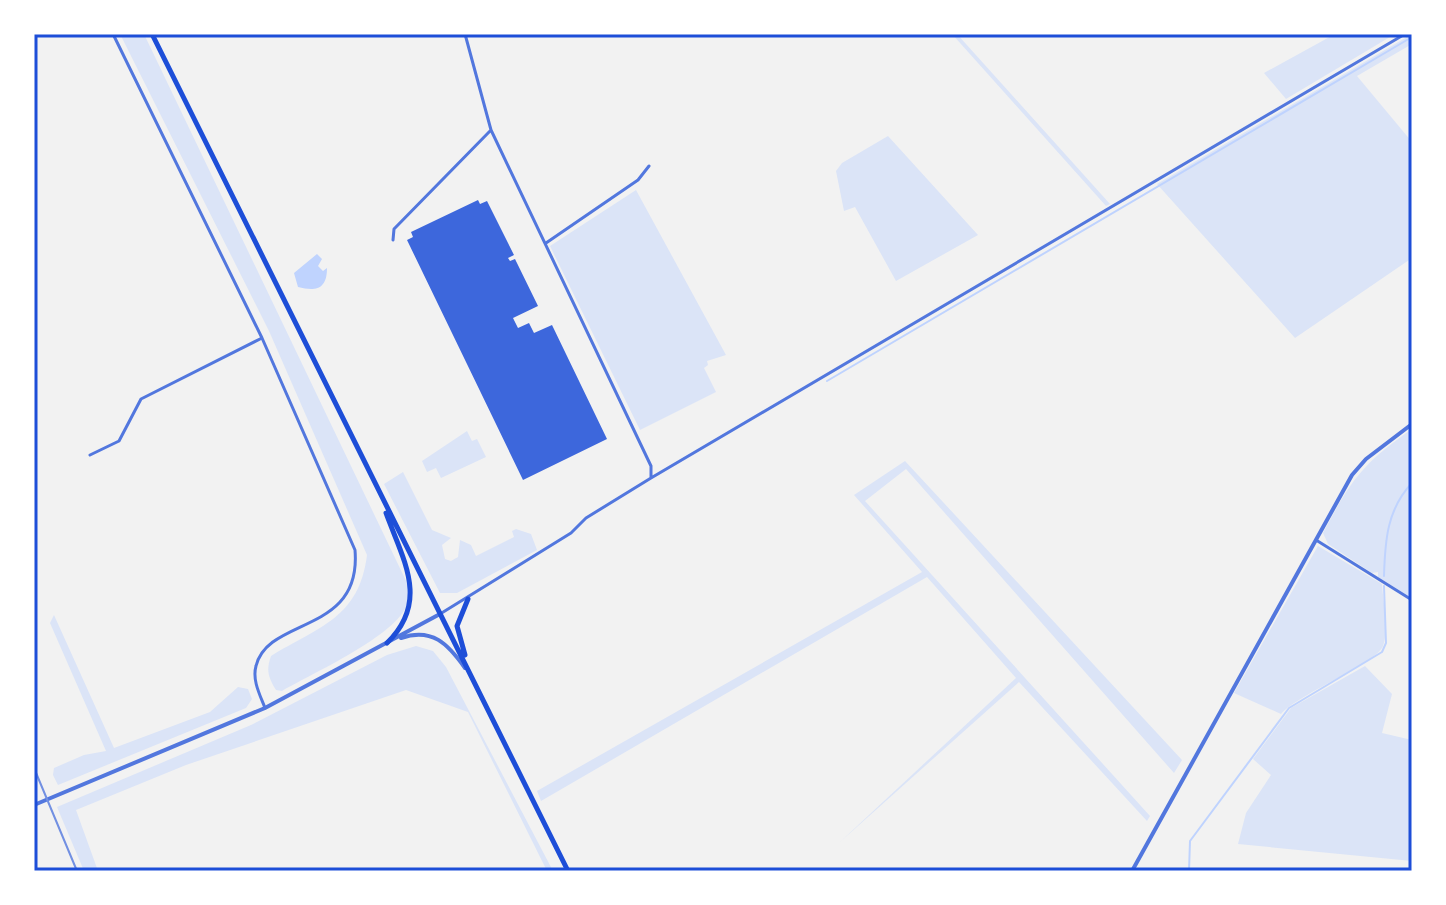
<svg xmlns="http://www.w3.org/2000/svg" width="1446" height="905" viewBox="0 0 1446 905" font-family="Lato,sans-serif">
<style>
.green{fill:#dbe4f7}
.water{fill:#bfd3fe}
.lines{fill:none;stroke-linecap:round;stroke-linejoin:round}
.stream{stroke:#bfd3fe;stroke-width:2}
.building{fill:#3d67dc}
.minor{stroke:#5277de;stroke-width:3}
.tertiary{stroke:#5277de;stroke-width:4}
.primary{stroke:#1d4ed8;stroke-width:5}
.rail{stroke:#7290e2;stroke-width:2}
.neatline{fill:none;stroke:#1d4ed8;stroke-width:3}
</style>
<rect width="100%" height="100%" fill="#f2f2f2"/>
<!-- green -->
<path class="green" d="M120,34H144L408,585C408,591 409,599 407,604C398,635 311,674 282,691L276,690C268,677 266,670 271,656C320,626 359,618 367,555L269,331Z
M952,34H957L1110,204L1106,206Z
M1335,34H1395L1286,99L1264,73Z
M1412,34V44L1357,76L1412,142V258L1295,338L1157,184Z
M888,136L978,235L896,281L855,207L844,211L836,171L842,163Z
M636,190L726,355L707,361L708,365L704,368L716,392L640,430L550,246Z
M1412,429V598L1378,577V572L1372,573L1328,544L1323,533C1351,480 1362,464 1412,429Z
M467,431L472,441L477,439L486,457L441,478L436,468L427,472L422,461Z
M905,461L1182,760L1174,773L906,469L865,501L1150,816L1147,821L1019,682L840,842L1016,678L927,577L541,801L537,791L922,572L854,495Z
M403,472L432,530L451,538L442,545L445,559L451,561L458,557L460,540L471,545L476,556L514,537L512,531L516,529L531,534L537,550L457,593H440L384,484Z
M1318,546L1382,584C1383,602 1389,629 1383,646C1377,663 1300,693 1281,714L1234,693Z
M54,615L114,748L210,712L238,687L248,689L252,699L246,708L58,785L53,775L54,768L84,755L106,751L50,623Z
M416,646L433,651L446,667L553,871H547L468,712L406,690L186,765L76,810L98,871H84L57,807L251,725L387,655Z
M1365,666L1392,694L1382,733L1412,740V861L1238,844L1246,813L1271,775L1253,759L1291,708Z"/>
<!-- water -->
<path class="water" d="M317,254L322,259L318,266L323,271L327,268C327,291 314,291 298,287L294,273Z"/>
<g class="lines">
<!-- stream -->
<path class="stream" d="M827,381L1412,37
M1384,576C1385,541 1387,509 1412,483
M1189,871L1190,841L1289,708L1382,652L1386,643L1384,586"/>
</g>
<!-- building -->
<path class="building" d="M478,200L480,204L487,201L514,255L508,258L510,261L515,259L538,306L513,318L518,328L529,323L534,333L552,325L607,439L523,480L407,240L413,237L411,232Z"/>
<g class="lines">
<!-- minor -->
<path class="minor" d="M113,34L262,338L355,550C362,635 268,616 256,666C252,680 260,695 265,708
M465,34L491,130L651,466V478
M393,240L394,229L491,130
M546,243L638,180L649,166
M90,455L119,441L141,399L262,338
M1316,540L1412,600
M440,614L571,533L586,518L651,478L1405,34"/>
<!-- tertiary -->
<path class="tertiary" d="M401,638C432,627 448,644 465,668
M34,805L265,708L440,614
M1132,871L1352,475L1366,459L1412,424"/>
<!-- primary -->
<path class="primary" d="M152,34L568,871
M386,513C403,560 430,601 387,643
M465,655L457,626L468,599"/>
<!-- rail -->
<path class="rail" d="M34,768L77,871"/>
</g>
<!-- border -->
<rect width="1446" height="905" fill="none" stroke="#ffffff" stroke-width="72"/>
<rect x="36" y="36" width="1374" height="833" class="neatline"/>
</svg>
